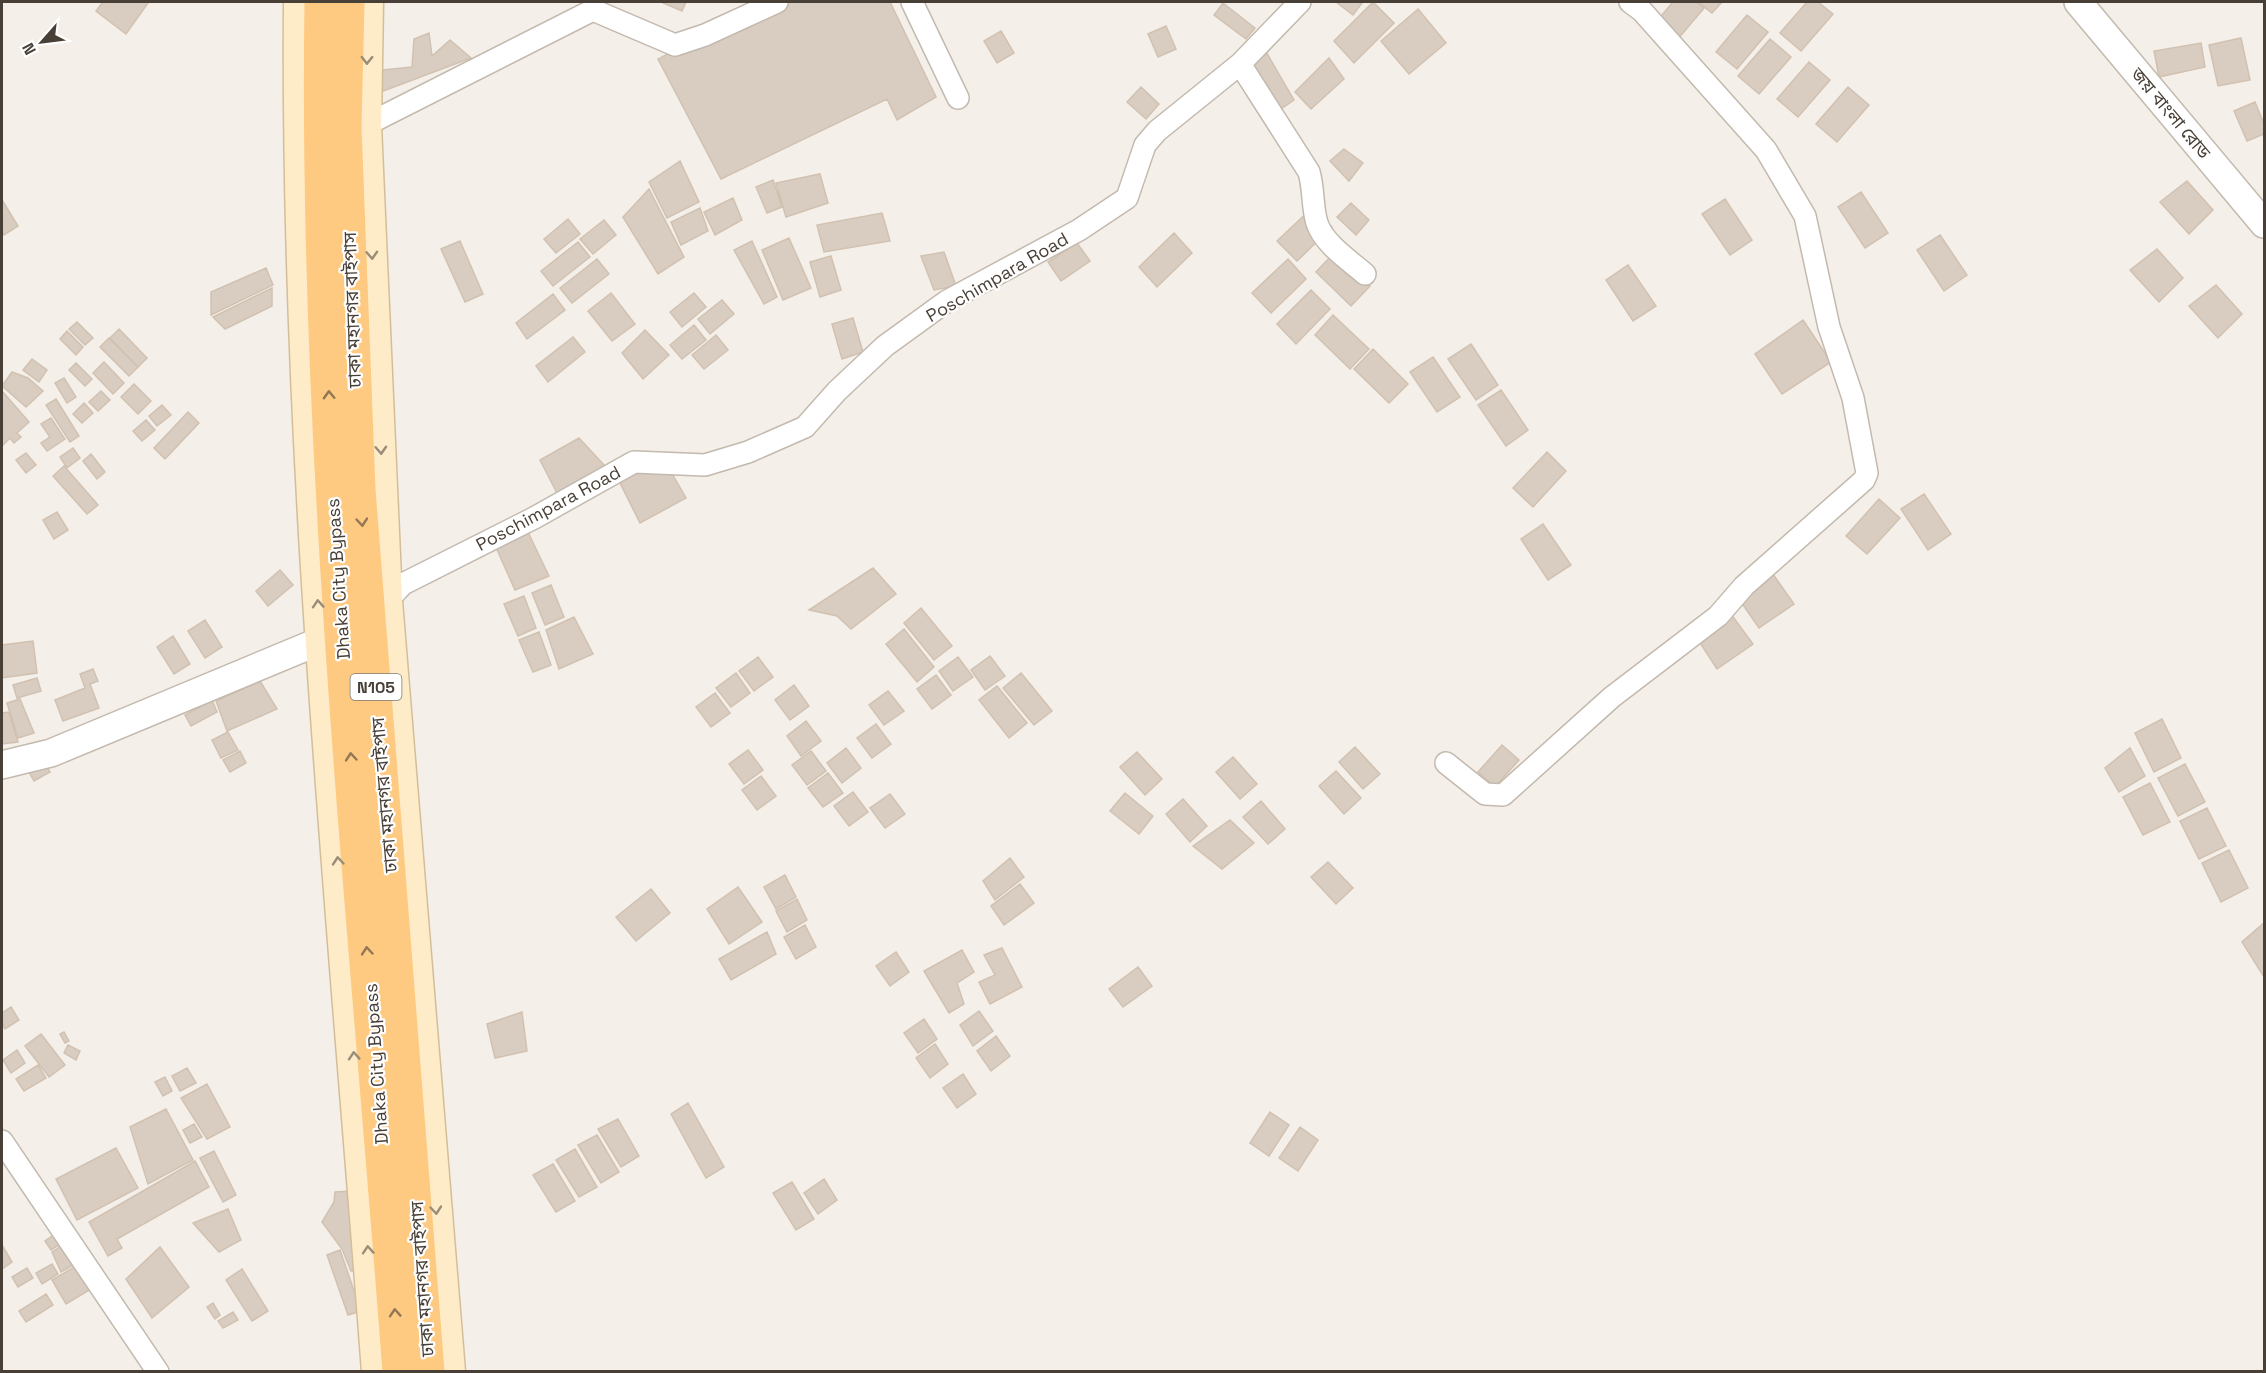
<svg xmlns="http://www.w3.org/2000/svg" width="2266" height="1373" viewBox="0 0 2266 1373" font-family="'Space Grotesk','Noto Sans Bengali',sans-serif">
<style>
.building{fill:#d9cdc1;stroke:#d1c1b1;stroke-width:1.5}
.lines{fill:none;stroke-linecap:round;stroke-linejoin:round}
.minor-casing{stroke:#c3b9ae;stroke-width:24}
.tertiary-casing{stroke:#c3b9ae;stroke-width:30}
.secondary-casing{stroke:#d4be99;stroke-width:33}
.trunk-casing{stroke:#dd9039;stroke-width:36}
.minor{stroke:#fff;stroke-width:21}
.tertiary{stroke:#fff;stroke-width:27}
.secondary{stroke:#feecc8;stroke-width:30}
.trunk{stroke:#feca81;stroke-width:33}
.oneway{stroke:#9a8d78}
.oneway2{stroke:#917755}
.labels{text-anchor:middle;dominant-baseline:central;stroke-width:4.5;stroke-linejoin:round;paint-order:stroke}
.shield{fill:#fff;stroke:#7f7973;stroke-width:1.5}
.shield-label{font-size:16px;font-weight:bold;fill:#483f37}
.street-label{font-size:18px;fill:#483f37;stroke:#fff}
</style>
<rect width="100%" height="100%" fill="#f4efe8"/>
<!-- building -->
<path class="building" d="M103,2H146L148,3L126,34L96,11Z
M661,2H686L682,11Z
M769,2H890L936,97L897,120L887,99L721,179L658,59Z
M1336,2H1361L1362,3L1353,15Z
M1373,2L1394,23L1354,63L1334,41Z
M1673,2H1696L1704,8L1672,46L1651,28Z
M1698,2H1722L1712,13Z
M1807,2H1818L1833,14L1801,51L1780,33Z
M1223,3L1255,28L1246,39L1214,15Z
M1418,9L1446,43L1409,74L1381,41Z
M1747,15L1768,32L1737,69L1716,52Z
M1166,26L1176,49L1158,57L1148,34Z
M1001,31L1014,53L997,63L984,41Z
M429,33L432,56L450,40L471,58L378,93L373,71L412,67L414,39Z
M2241,38L2250,80L2218,86L2209,45Z
M1770,39L1791,57L1759,94L1738,76Z
M2201,43L2205,67L2159,77L2154,51Z
M1265,50L1294,100L1281,109L1251,62Z
M1329,58L1344,79L1311,109L1295,92Z
M1809,62L1830,80L1798,117L1777,99Z
M1141,87L1159,104L1146,119L1127,102Z
M1848,87L1869,105L1837,142L1816,124Z
M2255,102L2264,124V134L2247,141L2234,111Z
M1344,149L1363,163L1349,181L1330,161Z
M680,161L699,202L667,218L649,182Z
M820,174L828,203L786,217L776,183Z
M773,180L782,207L767,213L756,187Z
M2187,181L2213,210L2189,234L2160,202Z
M649,189L684,257L658,274L623,217Z
M1861,192L1888,233L1865,248L1838,207Z
M733,198L742,220L715,235L704,212Z
M1725,199L1752,240L1730,255L1702,214Z
M2,200L18,226L4,235L2,231Z
M1351,203L1369,220L1356,235L1337,217Z
M700,208L708,231L681,245L671,222Z
M1312,208L1332,227L1297,261L1277,241Z
M882,213L890,241L824,252L817,225Z
M568,219L580,234L556,253L544,239Z
M604,220L616,235L593,254L580,239Z
M1174,233L1192,253L1157,287L1139,267Z
M1940,235L1967,275L1944,291L1917,250Z
M789,238L811,288L783,300L762,250Z
M460,241L483,294L465,302L441,249Z
M752,241L777,297L764,304L734,250Z
M578,242L590,257L553,286L541,271Z
M1077,243L1090,261L1061,281L1048,262Z
M2157,249L2183,278L2159,302L2130,270Z
M944,252L956,286L934,290L921,256Z
M1335,252L1370,286L1351,306L1316,272Z
M831,256L841,290L820,297L810,262Z
M597,259L609,274L572,303L560,288Z
M1288,259L1306,279L1271,313L1252,293Z
M1628,265L1656,306L1633,321L1606,280Z
M266,268L273,285L211,315V292Z
M2216,285L2242,314L2218,338L2189,306Z
M272,288V306L225,329L213,317Z
M1311,290L1330,309L1296,344L1277,324Z
M611,293L635,324L612,341L588,311Z
M694,293L706,307L682,327L670,312Z
M553,294L565,310L527,339L516,323Z
M722,300L734,314L710,334L698,319Z
M1333,315L1369,349L1350,369L1315,335Z
M853,318L863,352L842,359L832,324Z
M1803,320L1831,362L1782,394L1755,354Z
M77,322L93,338L85,345L69,329Z
M694,325L706,340L682,359L670,345Z
M119,329L147,358L138,367L110,338Z
M645,330L669,355L643,379L622,353Z
M67,331L83,347L76,355L60,339Z
M716,335L728,350L704,369L692,355Z
M573,337L585,352L548,382L536,366Z
M109,338L138,367L129,376L100,347Z
M1471,344L1498,385L1476,400L1448,359Z
M1373,349L1408,384L1389,403L1354,369Z
M1433,357L1460,397L1437,412L1410,372Z
M32,359L47,370L39,382L23,370Z
M104,362L124,383L113,394L93,373Z
M76,363L92,379L85,386L69,370Z
M12,372L28,378L43,391L26,407L2,386Z
M64,378L76,397L67,403L55,383Z
M134,384L151,401L138,414L121,397Z
M1501,390L1528,430L1506,446L1478,405Z
M2,391L29,422L17,433L21,437L14,443L10,438L2,446Z
M101,391L110,400L98,411L89,402Z
M56,399L79,436L70,442L46,405Z
M84,403L93,413L82,423L73,414Z
M162,405L171,415L157,426L149,416Z
M188,412L199,423L165,459L154,448Z
M51,418L65,439L47,451L41,443L50,437L41,424Z
M146,420L155,430L142,441L133,431Z
M579,438L605,466L558,495L540,460Z
M73,448L80,458L67,468L60,457Z
M1547,452L1566,471L1533,507L1513,488Z
M26,453L36,465L26,473L16,460Z
M91,454L105,472L97,479L83,461Z
M64,466L98,505L87,514L53,476Z
M642,468L671,472L686,498L640,523L618,479Z
M1924,494L1951,534L1928,550L1901,509Z
M1879,499L1900,518L1867,554L1846,536Z
M57,512L68,530L54,539L43,520Z
M1543,524L1571,565L1548,580L1521,539Z
M527,530L549,576L515,590L494,543Z
M873,568L896,594L851,629L837,616L809,610Z
M280,570L293,585L268,606L256,591Z
M1770,570L1794,604L1759,628L1734,592Z
M551,585L564,617L545,625L532,593Z
M524,596L536,628L518,636L504,604Z
M921,608L952,646L934,660L904,623Z
M1728,610L1753,644L1717,669L1693,632Z
M574,617L593,654L559,669L546,630Z
M205,620L222,647L205,658L188,631Z
M904,629L934,667L917,682L886,644Z
M539,632L551,665L533,672L519,640Z
M173,636L190,664L174,674L157,647Z
M33,641L37,673L2,678V645Z
M990,656L1005,676L985,690L971,670Z
M758,657L773,677L754,691L739,671Z
M958,657L973,677L953,691L939,671Z
M93,669L98,681L90,684L99,708L63,721L55,700L85,688L80,674Z
M736,673L750,693L731,707L716,688Z
M1021,673L1052,711L1034,725L1003,688Z
M936,675L951,695L932,709L917,689Z
M37,678L41,691L17,698L13,685Z
M260,681L277,709L227,731L216,701Z
M794,685L809,706L790,720L775,700Z
M997,686L1027,723L1009,738L979,700Z
M888,691L904,711L884,725L869,705Z
M715,693L730,713L711,727L696,707Z
M20,699L34,733L18,738L7,703Z
M212,700L217,712L191,726L185,715Z
M9,712L18,742L2,744V713Z
M2162,719L2181,758L2154,772L2135,733Z
M806,721L821,741L801,756L787,736Z
M876,724L891,744L872,758L857,738Z
M228,732L238,750L221,758L212,740Z
M1502,745L1519,760L1495,787L1478,772Z
M1355,747L1380,774L1363,789L1339,762Z
M846,748L861,768L842,783L827,763Z
M2130,748L2145,776L2119,792L2105,768Z
M748,750L763,770L744,784L729,764Z
M240,751L246,763L230,772L223,760Z
M811,751L826,771L807,785L792,765Z
M1137,752L1162,779L1145,795L1120,767Z
M1233,757L1257,784L1240,799L1216,772Z
M45,763L50,772L34,781L29,772Z
M2185,764L2205,802L2178,816L2158,778Z
M1336,771L1361,798L1344,814L1319,786Z
M828,773L843,793L823,807L808,788Z
M761,776L776,796L757,810L742,790Z
M2150,783L2170,822L2143,835L2123,797Z
M853,792L868,812L849,826L834,806Z
M1125,793L1153,816L1139,834L1110,811Z
M890,794L905,814L885,828L870,808Z
M1183,799L1207,826L1190,842L1166,814Z
M1261,801L1285,829L1268,844L1243,817Z
M2207,808L2226,846L2199,859L2180,821Z
M1230,820L1254,843L1222,869L1193,846Z
M2229,850L2248,888L2221,902L2202,863Z
M1010,858L1024,877L995,900L983,881Z
M1328,862L1353,888L1336,904L1311,877Z
M785,875L796,897L776,909L764,887Z
M1020,884L1034,903L1004,925L991,906Z
M738,887L762,922L729,944L707,909Z
M651,889L670,913L636,941L616,917Z
M797,899L807,920L787,932L776,911Z
M2264,923V977L2242,942Z
M805,925L816,947L796,959L784,937Z
M767,932L776,954L731,980L719,959Z
M1002,948L1022,987L990,1004L979,982L995,975L984,955Z
M962,950L974,972L957,983L964,1004L949,1013L924,971Z
M896,952L909,972L890,986L876,966Z
M1138,967L1152,986L1123,1007L1109,989Z
M11,1007L19,1020L5,1029L2,1023V1013Z
M979,1011L993,1031L973,1046L960,1025Z
M522,1012L527,1051L495,1058L487,1024Z
M924,1019L937,1039L918,1053L904,1033Z
M64,1032L69,1041L65,1043L60,1034Z
M41,1034L65,1065L49,1077L25,1046Z
M996,1036L1010,1056L991,1071L977,1051Z
M935,1044L948,1064L930,1078L916,1058Z
M68,1045L80,1051L76,1060L64,1053Z
M17,1050L25,1063L11,1073L3,1060Z
M38,1065L46,1078L24,1091L16,1079Z
M187,1068L196,1083L180,1091L172,1076Z
M963,1074L976,1094L957,1108L943,1088Z
M165,1077L172,1091L163,1096L155,1082Z
M207,1084L230,1127L207,1139L181,1098Z
M688,1103L724,1167L706,1178L671,1114Z
M166,1109L193,1160L148,1184L130,1127Z
M1270,1112L1289,1125L1269,1156L1250,1143Z
M618,1119L639,1156L621,1167L598,1129Z
M194,1124L202,1137L190,1143L183,1130Z
M1300,1127L1318,1140L1298,1171L1279,1158Z
M597,1135L619,1172L601,1183L578,1145Z
M116,1148L138,1188L77,1220L56,1179Z
M575,1149L597,1187L579,1197L556,1160Z
M214,1151L236,1195L223,1202L200,1158Z
M195,1161L209,1187L117,1239L122,1248L108,1256L89,1222Z
M553,1164L575,1201L556,1212L533,1175Z
M824,1179L837,1200L818,1214L804,1193Z
M792,1182L814,1219L796,1230L773,1193Z
M353,1191L360,1270L351,1271L342,1249L322,1222L334,1202L335,1192Z
M228,1209L241,1240L219,1252L193,1223Z
M58,1232L64,1242L51,1250L45,1241Z
M66,1243L77,1263L61,1272L52,1252Z
M2,1245L12,1262L2,1269Z
M160,1247L189,1287L152,1318L126,1279Z
M340,1250L361,1311L348,1315L327,1255Z
M52,1264L58,1274L42,1284L36,1273Z
M78,1265L91,1289L66,1304L52,1280Z
M27,1268L33,1278L18,1287L12,1277Z
M242,1269L268,1311L252,1321L226,1280Z
M46,1294L53,1305L26,1322L19,1311Z
M213,1303L220,1315L215,1319L207,1307Z
M233,1312L238,1320L223,1328L218,1321Z"/>
<g class="lines">
<defs>
<path id="minor" d="M912,2L958,98
M1240,64L1309,172C1314,189 1312,207 1317,223C1324,244 1349,260 1365,274
M366,125L593,10L675,45L705,35L777,2
M387,601L403,584L534,518L634,462L705,465L748,452L805,427L837,391L885,346L947,301L1079,230L1127,198L1145,145L1157,131L1240,64L1300,2
M1446,763L1485,794L1503,795L1612,697L1718,616L1744,586L1864,480L1867,473L1853,398L1829,327L1805,216L1766,150L1642,11L1630,2
M2,1141L158,1372"/>
<path id="tertiary" d="M2078,2L2264,224
M2,765L51,753L320,641"/>
<path id="secondary" d="M299,2C295,459 343,915 377,1372
M368,2L366,125L387,601L450,1372"/>
<path id="trunk" d="M321,2C314,459 365,916 399,1372
M348,2L345,127L359,490L428,1372"/>
</defs>
<!-- minor casing -->
<use href="#minor" class="minor-casing"/>
<!-- tertiary casing -->
<use href="#tertiary" class="tertiary-casing"/>
<!-- secondary casing -->
<use href="#secondary" class="secondary-casing"/>
<!-- trunk casing -->
<use href="#trunk" class="trunk-casing"/>
<!-- minor -->
<use href="#minor" class="minor"/>
<!-- tertiary -->
<use href="#tertiary" class="tertiary"/>
<!-- secondary -->
<use href="#secondary" class="secondary"/>
<!-- trunk -->
<use href="#trunk" class="trunk"/>
</g>
<!-- one-way arrows -->
<defs><path id="oneway-chevron" d="M-2-3.5L2.5 0L-2 3.5" fill="none" stroke-width="1.6" stroke-linecap="round" stroke-linejoin="round" transform="scale(1.5)"/></defs>
<g class="oneway">
<use href="#oneway-chevron" transform="translate(367 60) rotate(91)"/>
<use href="#oneway-chevron" transform="translate(372 255) rotate(87)"/>
<use href="#oneway-chevron" transform="translate(381 450) rotate(87)"/>
<use href="#oneway-chevron" transform="translate(318 604) rotate(-94)"/>
<use href="#oneway-chevron" transform="translate(338 861) rotate(-95)"/>
<use href="#oneway-chevron" transform="translate(354 1056) rotate(-94)"/>
<use href="#oneway-chevron" transform="translate(436 1210) rotate(85)"/>
<use href="#oneway-chevron" transform="translate(368 1250) rotate(-94)"/>
</g>
<g class="oneway2">
<use href="#oneway-chevron" transform="translate(329 395) rotate(-92)"/>
<use href="#oneway-chevron" transform="translate(362 522) rotate(85)"/>
<use href="#oneway-chevron" transform="translate(351 757) rotate(-95)"/>
<use href="#oneway-chevron" transform="translate(367 951) rotate(-95)"/>
<use href="#oneway-chevron" transform="translate(395 1313) rotate(-94)"/>
</g>
<g class="labels">
<!-- shield labels -->
<rect class="shield" x="350.5" y="674" width="51" height="26" rx="4.5"/>
<g class="shield-label">
<text x="376" y="687">N105</text>
</g>
<!-- street labels -->
<g class="street-label">
<text transform="translate(2171 113) rotate(50)">জয় বাংলা রোড</text>
<text transform="translate(997 277) rotate(-30)">Poschimpara Road</text>
<text transform="translate(352 310) rotate(-92)">ঢাকা মহানগর বাইপাস</text>
<text transform="translate(548 508) rotate(-28)">Poschimpara Road</text>
<text transform="translate(338 579) rotate(-94)">Dhaka City Bypass</text>
<text transform="translate(384 795) rotate(-95)">ঢাকা মহানগর বাইপাস</text>
<text transform="translate(376 1064) rotate(-94)">Dhaka City Bypass</text>
<text transform="translate(422 1279) rotate(-94)">ঢাকা মহানগর বাইপাস</text>
</g>
</g>
<!-- border -->
<rect width="2266" height="1373" fill="none" stroke="#483f37" stroke-width="6"/>
<!-- north arrow -->
<g transform="translate(42 42) rotate(242)" stroke="#ffffff" stroke-width="4.5" paint-order="stroke">
<path d="M0-4.5L10 22L0 15L-10 22Z" fill="#483f37"/>
<text y="-9" font-size="16" font-weight="bold" text-anchor="middle" fill="#483f37">N</text>
</g>
</svg>
